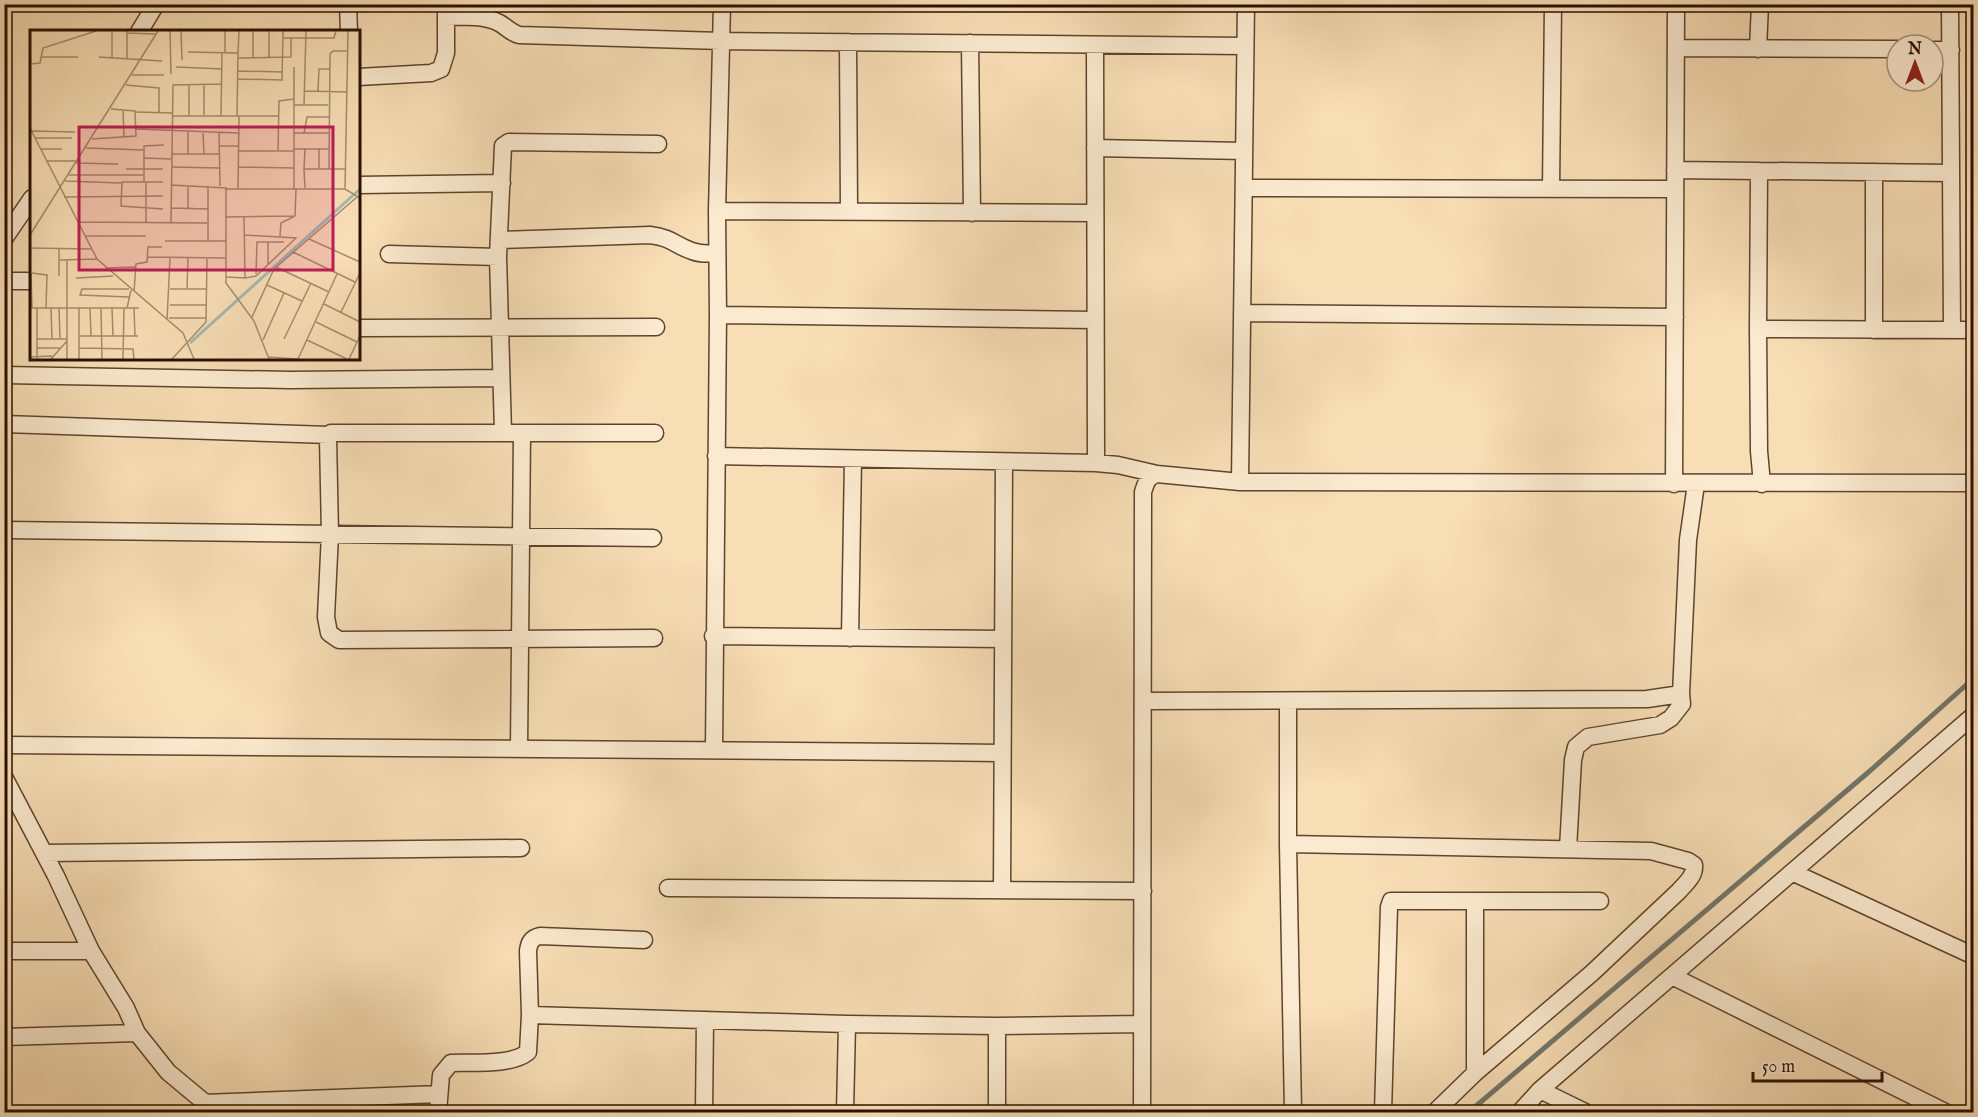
<svg xmlns="http://www.w3.org/2000/svg" width="1978" height="1117" viewBox="0 0 1978 1117" font-family="'IM FELL English',serif">
<style>
.lines{fill:none;stroke-linecap:round;stroke-linejoin:round}
.stream{stroke:#71776c;stroke-width:5}
.minor-casing{stroke:#5e442d;stroke-width:19}
.minor{stroke:#faeacf;stroke-width:16}
.inset-river{fill:none;stroke:#9fbbb4;stroke-width:3}
.inset-road{fill:none;stroke:#a68c6d;stroke-width:1.5}
.view{fill:#c2185b;fill-opacity:0.15;stroke:#c2185b;stroke-width:3}
.inset-edge{fill:none;stroke:#2b1000;stroke-width:3}
</style>
<rect width="100%" height="100%" fill="#f8deb5"/>
<filter id="stains"><feTurbulence type="fractalNoise" baseFrequency=".00333" numOctaves="4"/><feColorMatrix values="0 0 0 0 .2 0 0 0 0 .09 0 0 0 0 .02 0 0 0 .5 -.17"/></filter>
<radialGradient id="worn" r=".72"><stop offset=".6" stop-color="#630" stop-opacity="0"/><stop offset="1" stop-color="#630" stop-opacity=".3"/></radialGradient>
<g class="lines">
<!-- stream -->
<path class="stream" d="M1469,1112L1871,770L1974,678"/>
<defs>
<path id="minor" d="M348,4L349,32
M1950,4L1952,330
M446,17C462,17 480,15 495,21C506,25 507,31 519,35L721,41L1245,46
M139,32L156,4
M848,42L849,212
M970,43L972,213
M1095,45L1096,463
M1676,48L1897,49
M1758,49L1760,4
M1933,50H1951
M358,77L431,73L441,69L446,53V4
M1095,148L1244,151
M1675,170L1951,173
M1759,171L1758,329L1974,330
M1874,172V330
M358,185L502,183
M1244,188L1675,189
M1551,189L1553,4
M717,211L1095,213
M4,239L32,198
M500,240L650,235C673,238 674,245 692,251C700,254 709,254 717,253
M389,254L498,257
M4,281H32
M1242,313L1675,317
M718,315L1095,320
M362,328L656,327
M1758,329L1759,451L1762,484
M4,375L290,380L501,378
M4,424L329,435
M503,432L498,257L503,146L509,142L658,144
M716,456L1096,463L1118,465L1157,474
M1240,482L1246,4
M1674,484L1676,4
M4,530L653,538
M713,636L1002,639
M654,638L339,640L329,633L326,617L330,534L328,438L331,433H655
M850,638L853,459
M1681,694L1688,540L1696,484
M1144,701L1647,699L1681,694L1682,704L1671,718L1660,725L1588,737L1576,747L1573,760L1568,849
M1288,701V844L1293,1112
M4,745C337,748 669,748 1001,753
M519,749L522,433
M714,749L718,315L717,211L722,4
M4,777L56,876L91,951L126,1008L137,1033L168,1072L216,1112
M1288,844L1651,851L1688,861L1694,865C1695,876 1686,883 1679,891L1592,973L1475,1073L1435,1112
M44,853L521,848
M1792,872L1974,956
M668,888L1143,891
M1002,890L1004,462
M4,951H91
M1672,976L1945,1112
M530,1015L847,1024L997,1026L1142,1024
M997,1026V1112
M4,1037L137,1033
M1475,1073V901
M1540,1090L1585,1112
M204,1103L439,1094
M438,1112L441,1075L451,1063C472,1062 511,1066 528,1052L530,1015L528,951C529,943 531,938 540,936L644,940
M704,1112L705,1020
M845,1112L847,1024
M1142,1112L1143,492C1146,483 1147,477 1157,474L1240,482L1974,483
M1383,1112L1389,907L1391,901H1600
M1520,1112L1540,1090L1974,715"/>
</defs>
<!-- minor casing -->
<use href="#minor" class="minor-casing"/>
<!-- minor -->
<use href="#minor" class="minor"/>
</g>
<!-- overview -->
<g transform="translate(30 30)">
<rect width="330" height="330" fill="#f8deb5"/>
<path class="inset-river" d="M160,313L330,159"/>
<path class="inset-road" d="M140,1L141,44M151,1L152,30M97,3L125,4M253,8H304L306,1M158,22L208,23L207,86M195,23V1M208,23L209,1M11,27H48M69,27L132,31M82,28V1M97,28V1M208,28L261,27V8M223,28V1M239,28V1M0,34L10,33L13,18L66,1M146,37L192,39M208,41L253,42M102,45H134M208,49L252,50L253,1M96,55L129,58V83M275,61L317,62M288,61L289,39H300M264,75H298M274,75L276,1M93,80L94,107M106,82L142,83M174,85V54M142,86H248M159,86V54M191,86L192,23M0,98L67,229L153,303L164,329M106,99L209,103M2,101L45,102M158,102V124M173,103L174,124M189,103L190,156M264,103H299M274,103L277,87H299M5,108H42M62,109L106,106L105,81L81,79M189,116H209M56,118L113,120M11,119H32M264,119H299M275,119L274,139H316M289,119V139M209,121H264M248,121L249,71L264,69M141,124H189M113,128L141,129M16,131H48M46,133L88,134M141,137L190,138M209,137L264,138M96,139H133M274,139L275,158M299,139L300,24L303,21H318M39,145H113M35,151L91,153M114,152V116L134,115M141,155L197,158M208,159L209,86M264,159V37M315,159L318,1M34,167L133,166M141,178L178,179M133,179L91,176L92,152H133M158,179V157M265,186L266,159M196,187L265,186L251,193L250,206M48,192L177,193M116,193V152M141,193L143,55L192,54M0,205L128,1M214,205L266,208L226,246L215,248M55,206H116M279,209L330,232M135,211H196M178,211V156M0,218L61,219M263,222L325,252M117,227L195,228M30,230L67,229M238,234V212M246,237L299,262M75,238L105,237M1,243L2,278H109M2,243L17,245L16,278M226,244L227,212H254M29,246V219M196,247L215,248L214,187M46,248L83,246M237,255L272,271M140,259H177M157,259L158,228M104,262L106,234L117,232L118,217H132M99,267L50,265L52,259H99M294,274L330,292M140,275H177M7,278V329M21,278L22,309M29,278L30,309M49,278V329M60,278L61,306M71,278L72,329M82,278L83,306M97,278L101,260M104,278L105,306M311,282L330,243M222,287L244,239L327,167M139,288H176M137,290L140,228M286,292L327,312M49,306H108M7,309H37M254,309L281,253M233,310L254,263M277,310L317,329M7,318H30M49,318L103,319L104,329M0,327L22,326M238,327L267,329M21,329L37,311M37,329V230M93,329L94,278M142,329L176,292L177,229M239,329L224,291L196,253V159H315L330,168M268,329L307,244M319,329L330,306"/>
<path class="view" d="M49,97H303V240H49Z"/>
<rect width="330" height="330" class="inset-edge"/>
</g>
<!-- margin -->
<rect width="1978" height="1117" fill="none" stroke="#f8deb5" stroke-width="24"/>
<rect x="6" y="6" width="1966" height="1105" fill="none" stroke="#2b1000" stroke-width="3"/>
<rect x="12" y="12" width="1954" height="1093" fill="none" stroke="#2b1000" stroke-width="1.5"/>
<!-- north arrow -->
<g transform="translate(1915 63)"><circle r="28" fill="#faeacf" stroke="#a7937c" stroke-width="1.5"/>
<path d="M0-4.5L10 22L0 15L-10 22Z" fill="#8f2418"/>
<text y="-9" font-size="16" font-weight="bold" text-anchor="middle" fill="#2b1000">N</text>
</g>
<!-- scale -->
<path d="M1753 1072v9h129v-9" fill="none" stroke="#2b1000" stroke-width="3"/>
<text x="1762" y="1072" font-size="18" fill="#2b1000" stroke="#faeacf" stroke-width="4.5" paint-order="stroke">50 m</text>
<rect width="100%" height="100%" filter="url(#stains)"/>
<rect width="100%" height="100%" fill="url(#worn)"/>
</svg>
